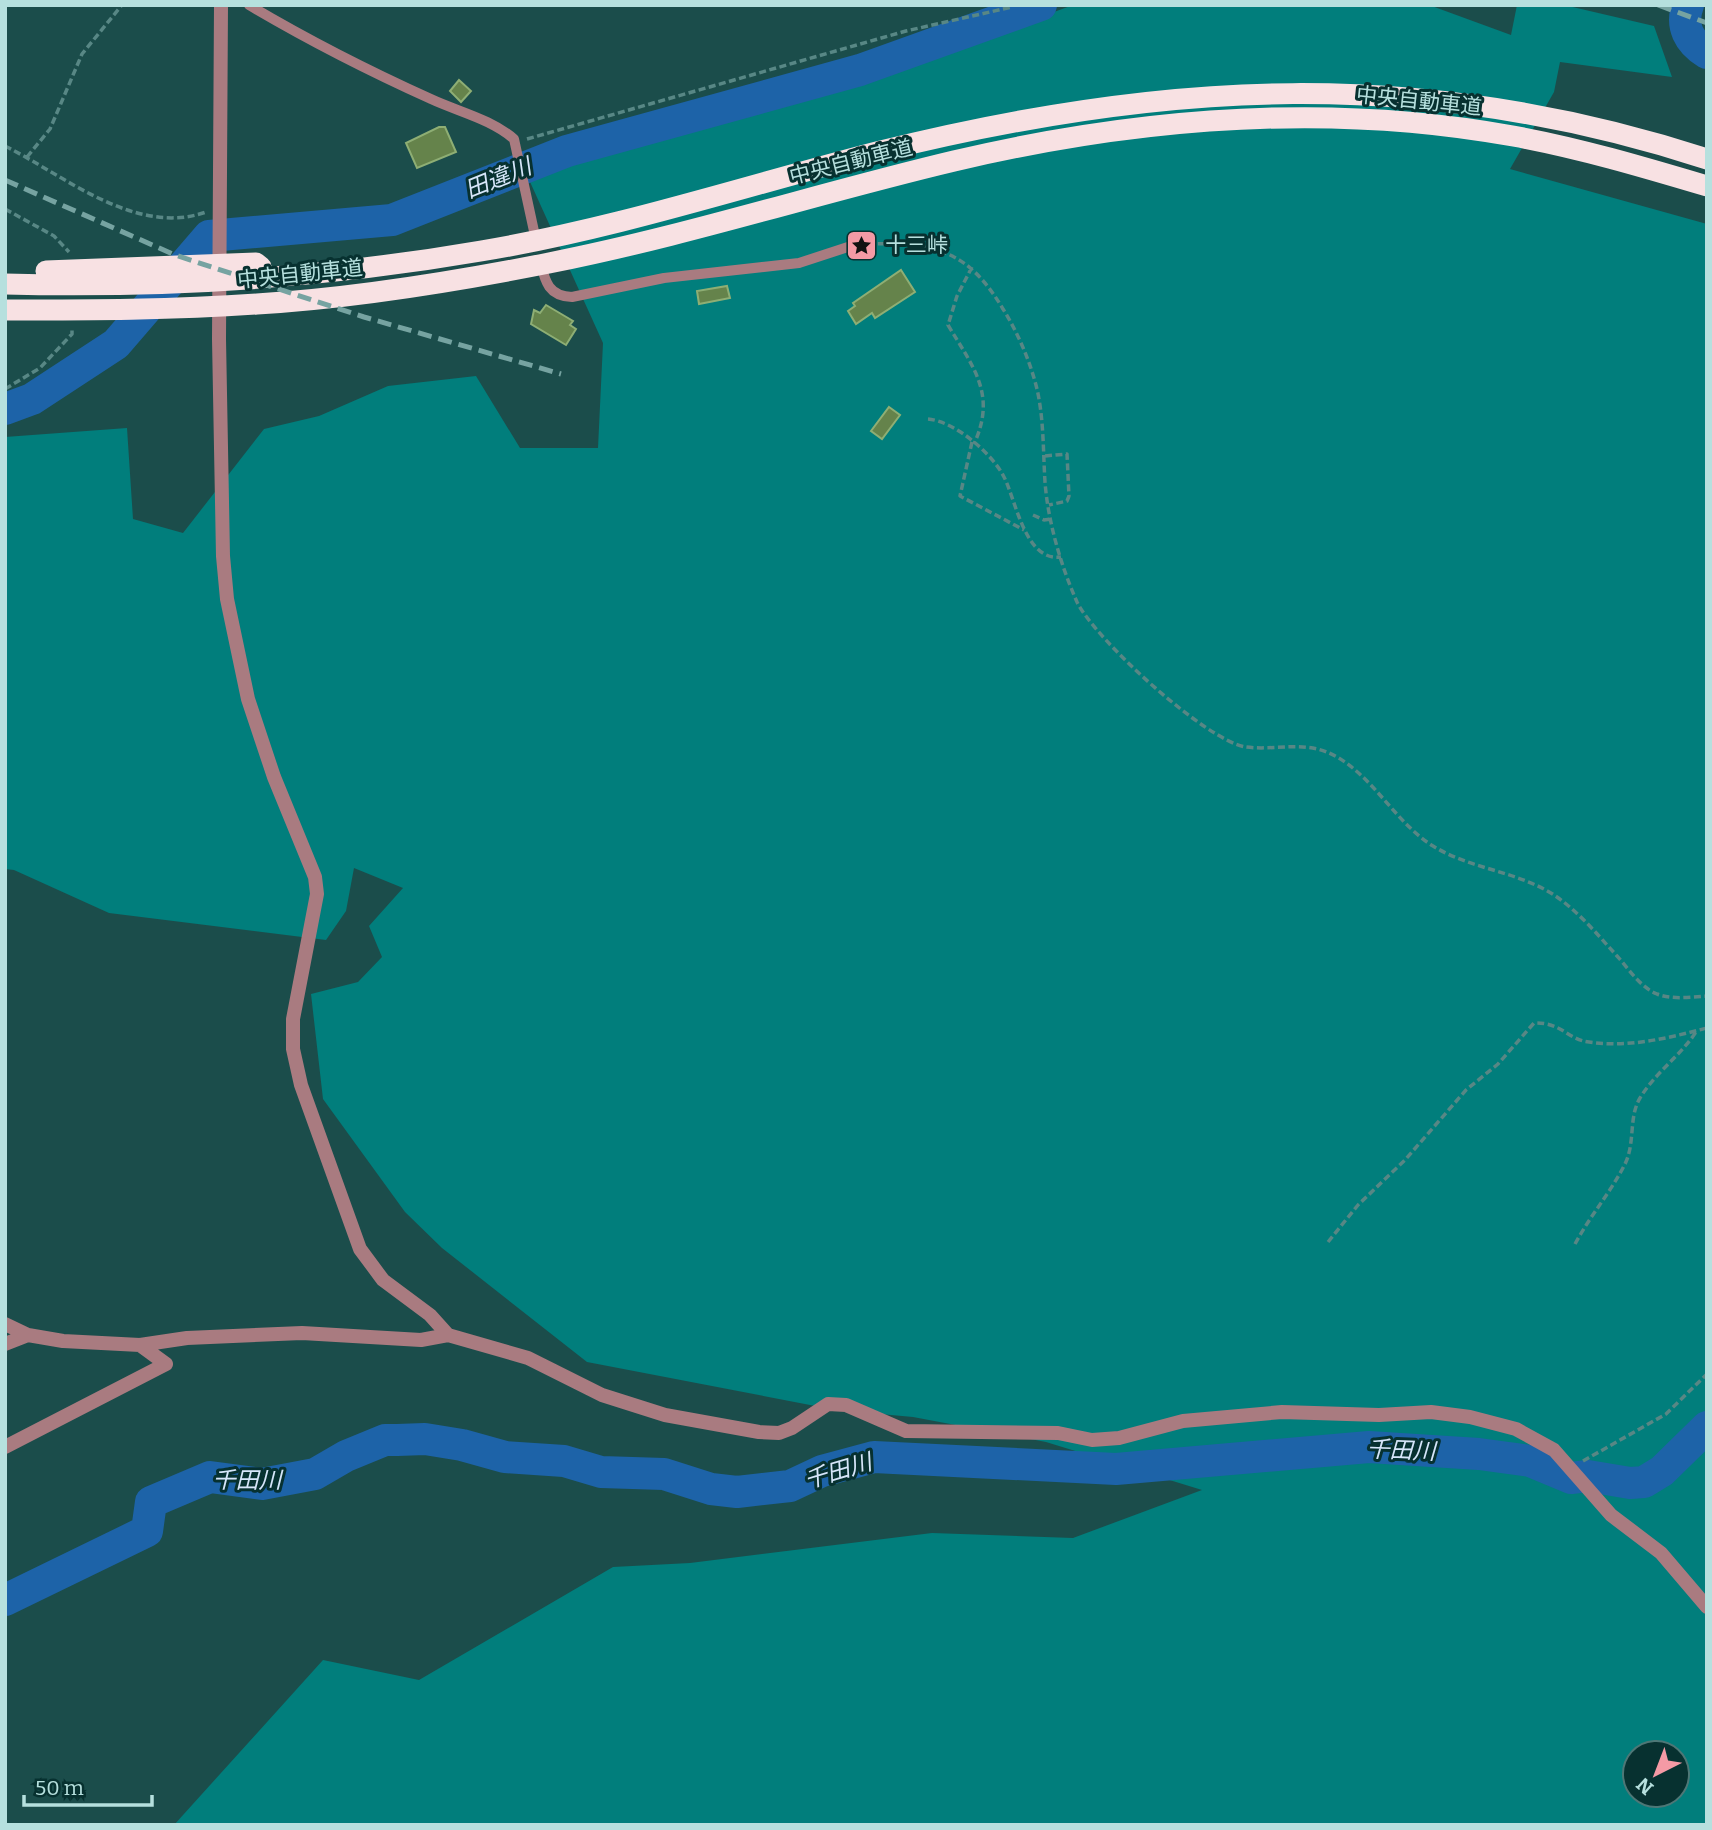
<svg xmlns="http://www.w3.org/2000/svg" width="1712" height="1830" viewBox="0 0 1712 1830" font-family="Bitter,'Noto Sans JP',serif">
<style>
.green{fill:#017e7c;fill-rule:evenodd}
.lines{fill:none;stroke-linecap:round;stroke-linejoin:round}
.river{stroke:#1d63a8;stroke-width:32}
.building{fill:#65834b;stroke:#8eae74;stroke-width:2}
.path{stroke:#588785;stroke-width:3.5;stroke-dasharray:7 3.5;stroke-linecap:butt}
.service{stroke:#a97b80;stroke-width:10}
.minor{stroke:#a97b80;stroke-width:14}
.motorway{stroke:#f8e1e3;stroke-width:21}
.rail{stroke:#76a3a1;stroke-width:5;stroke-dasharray:14 7;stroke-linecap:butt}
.labels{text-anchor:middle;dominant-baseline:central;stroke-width:6;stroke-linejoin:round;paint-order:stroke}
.street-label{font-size:21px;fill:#b6e0de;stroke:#073130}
.poi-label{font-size:21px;fill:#b6e0de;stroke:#073130;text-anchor:start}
.water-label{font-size:23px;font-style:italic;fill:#d6e6fa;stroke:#073130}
</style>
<rect width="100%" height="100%" fill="#1b4d4b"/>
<!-- green -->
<path class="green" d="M1073,5H1429L1511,35L1517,5H1564L1654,26L1672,77L1560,62L1554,92L1510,169L1707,224V1825H174L323,1660L419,1680L613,1567L690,1563L932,1533L1073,1538L1202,1490L1046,1442L913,1417L836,1410L587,1362L442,1248L405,1212L323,1099L311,994L358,982L382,957L369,926L403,888L354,868L346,911L326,940L109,913L14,870L5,869V437L127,428L133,519L183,533L264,429L319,416L388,386L476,376L520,448H598L603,343L526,173L618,144L869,80ZM1635,1753H1677V1795H1635Z"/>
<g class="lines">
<!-- river -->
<path class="river" d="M1688,5C1680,26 1689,42 1707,53
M5,409L32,399L116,344L209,236L392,220L567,151L860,70L1041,5
M5,1600L147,1531L151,1502L210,1477L262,1484L315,1474L346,1456L385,1440H397L425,1439L462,1445L505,1457L564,1461L601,1472L664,1474L711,1489L737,1492L790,1486L822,1471L874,1457L1116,1469L1369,1447L1479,1454L1530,1461L1571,1478L1588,1476L1630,1483L1644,1482L1662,1471L1707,1427"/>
</g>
<!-- building -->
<path class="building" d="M459,80L471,91L461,102L450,91Z
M439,127H445L456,152L417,168L406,143Z
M901,270L915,292L875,318L872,313L856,324L848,311L855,306L853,303Z
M727,286L730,298L699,304L697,291Z
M546,305L573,321L570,325L576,329L566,345L531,324L534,310L540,313Z
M889,407L900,415L882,439L871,431Z"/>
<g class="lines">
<!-- path -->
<path class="path" d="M527,139L906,31L1012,7
M5,146C65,176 136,237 206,212
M27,157L50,129L82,54L122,5
M5,209L54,236L69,252
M867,244C934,242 968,250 1003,309C1018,333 1030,361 1037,389C1044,420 1043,451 1045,482C1048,522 1061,566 1077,602C1095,639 1206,741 1246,747C1278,751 1306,739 1337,757C1375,779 1396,823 1433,846C1470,869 1517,871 1554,895C1578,911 1598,935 1617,956C1629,969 1640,987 1657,994C1673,1000 1691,997 1707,996
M972,267L957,296L948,325C973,367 997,394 974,444
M5,389L40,368L72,334V329
M928,419C954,421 992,453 1004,477C1016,500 1025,562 1061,557
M972,442L960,496L1024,530
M1045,456L1067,454L1069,496L1067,501L1049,505
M1033,515L1044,520L1051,519
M1328,1242L1358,1205L1405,1160L1466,1090L1498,1064L1534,1023C1562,1022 1568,1040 1589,1042C1629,1048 1668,1038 1707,1028
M1575,1244C1590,1216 1610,1193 1624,1166C1636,1144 1628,1118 1640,1098C1655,1073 1680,1056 1696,1032
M1583,1461L1666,1414L1707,1374"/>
<!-- service -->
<path class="service" d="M249,5C308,40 369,71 431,99C459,112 491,119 514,139L537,245
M540,261C545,281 548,296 572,297L664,278L799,263L854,245"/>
<!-- minor -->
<path class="minor" d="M221,5L219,339L223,556L227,599L248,699L274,777L315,877L317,894L293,1019V1049L301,1085L360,1249L383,1280L430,1315L448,1335L528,1358L602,1395L665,1415L759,1432L779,1433L792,1428L828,1404L846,1405L906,1431L1058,1433L1092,1440L1119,1438L1183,1421L1282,1412L1379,1415L1431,1412L1470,1417L1516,1429L1554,1450L1611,1515L1661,1553L1707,1607
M5,1324L28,1335L63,1341L140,1345L187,1338L302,1333L421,1340L448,1335
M5,1344L28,1335
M5,1447L166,1364L140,1345"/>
<!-- motorway -->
<path class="motorway" d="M46,271L256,263L261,267
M5,284C164,288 325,278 481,251C615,229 745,186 877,152C1165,80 1421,66 1707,159
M5,310C89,310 173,310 257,304C355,298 453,282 549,263C686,236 819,193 954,161C1137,118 1327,102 1513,136C1579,148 1643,167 1707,186"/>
<!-- rail -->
<path class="rail" d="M1658,5L1707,23
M5,180L175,255L364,317L561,374"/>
</g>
<!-- icons -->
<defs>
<symbol id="sight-square" viewBox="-11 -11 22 22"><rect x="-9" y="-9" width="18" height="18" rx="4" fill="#f49aa5" stroke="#073130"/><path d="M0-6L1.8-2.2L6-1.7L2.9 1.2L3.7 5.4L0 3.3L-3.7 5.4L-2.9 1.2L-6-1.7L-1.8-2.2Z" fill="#111"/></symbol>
</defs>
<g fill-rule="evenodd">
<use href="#sight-square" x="844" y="228" width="35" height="35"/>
</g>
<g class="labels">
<!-- street labels -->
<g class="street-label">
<text transform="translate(1419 101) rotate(6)">中央自動車道</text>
<text transform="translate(851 162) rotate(-14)">中央自動車道</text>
<text transform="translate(300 274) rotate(-6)">中央自動車道</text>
</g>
<!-- poi labels -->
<g class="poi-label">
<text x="885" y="245">十三峠</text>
</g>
<!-- water labels -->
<g class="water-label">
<text transform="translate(498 178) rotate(-22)">田違川</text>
<text transform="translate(1401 1450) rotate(2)">千田川</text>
<text transform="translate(838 1471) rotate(-17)">千田川</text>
<text x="247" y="1480">千田川</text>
</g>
</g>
<!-- border -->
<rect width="1712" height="1830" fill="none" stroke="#b6e0de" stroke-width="14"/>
<!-- north arrow -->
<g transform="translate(1656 1774) rotate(222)"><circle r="33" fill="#073130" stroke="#4d7776" stroke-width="2"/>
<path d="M0-5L12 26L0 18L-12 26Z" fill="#f49aa5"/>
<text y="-10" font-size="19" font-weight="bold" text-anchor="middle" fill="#b6e0de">N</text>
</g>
<!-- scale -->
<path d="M24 1795v10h128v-10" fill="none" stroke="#b6e0de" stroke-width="3.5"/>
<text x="35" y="1795" font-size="21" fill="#b6e0de" stroke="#073130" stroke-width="5" paint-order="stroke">50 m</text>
</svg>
